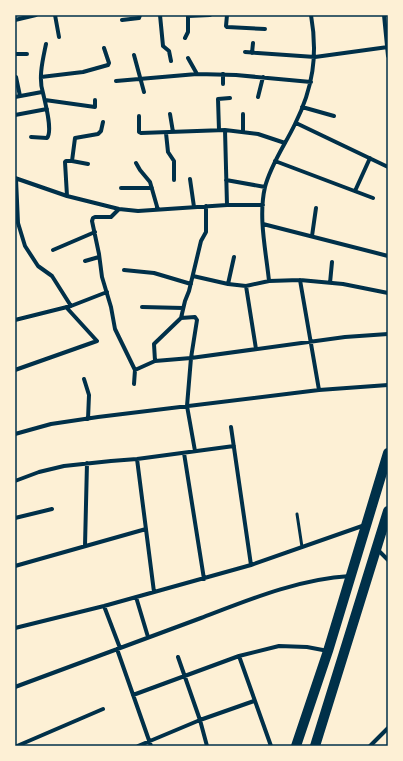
<svg xmlns="http://www.w3.org/2000/svg" width="403" height="761" viewBox="0 0 403 761" font-family="Overpass,sans-serif">
<style>
.lines{fill:none;stroke-linecap:round;stroke-linejoin:round}
.service{stroke:#003049;stroke-width:3}
.minor{stroke:#003049;stroke-width:4}
.primary{stroke:#003049;stroke-width:10}
.neatline{fill:none;stroke:#003049;stroke-width:1.5}
</style>
<rect width="100%" height="100%" fill="#fdf0d5"/>
<g class="lines">
<!-- service -->
<path class="service" d="M297,514L302,547"/>
<!-- minor -->
<path class="minor" d="M55,15L59,37
M160,15L163,46L169,51L171,61
M227,15L226,26L227,27L265,29
M384,15L388,56
M15,20L36,15
M122,20L139,18L140,15
M185,38L188,32V16L210,15
M245,52L315,57L388,47
M252,53L253,43
M15,54H27
M134,55L144,92
M188,58L197,74
M223,74V84
M16,77L20,96
M41,77L83,72L108,65L109,63L104,48
M116,81L197,74L236,75L311,82
M15,97L42,92
M258,97L263,77
M45,100L95,107V100
M302,107L334,116
M170,114L173,132
M243,114V132
M15,115L47,109
M139,116V132L141,133L225,130L258,134L285,143
M296,123L388,167
M219,130L218,99L230,98
M225,130L227,205
M166,133L168,152L174,161V180
M31,137L47,138C53,131 45,102 43,93C38,78 43,59 46,44
M72,161L88,164
M275,161L373,198
M136,163L140,170L150,182L158,210
M15,178L67,196L119,209L138,211L227,205H263
M16,179L18,223L25,246L38,266L52,276L71,306
M190,179L194,207
M226,180L265,187
M121,188H152
M355,191L370,158
M67,196L65,162L66,161H72L75,138L98,134L101,131L103,122
M119,209L111,217H95L93,218L92,221L99,254L102,277L111,307L115,329L135,370L134,384
M263,224L388,256
M312,236L316,208
M53,250L95,232
M85,261L99,257
M124,270L154,273L191,284
M193,276L228,284L246,286L269,281L300,280L343,284L388,293
M300,280L319,390
M269,281C266,251 258,217 265,187C271,164 285,145 295,124C313,88 318,55 311,15
M330,283L332,262
M228,284L234,257
M246,286L256,349
M142,307L183,308
M181,318L195,317L197,320L191,358L187,406L195,451
M15,320L71,306L107,292
M155,361L154,344L181,318L185,301L189,291L201,241L206,232V206
M15,370L97,341L66,307
M135,370L155,361L191,358L345,337L388,334
M84,379L89,395L88,419
M231,427L251,565
M15,434L51,424L98,417L319,390L388,385
M184,453L204,579
M137,459L154,592
M15,481L39,472L64,466L111,461L137,459L234,446
M15,518L52,509
M85,546L87,463
M377,549L388,560
M15,566L146,529
M136,597L148,637
M104,606L120,648
M15,628L104,606L251,565L365,525
M117,649L151,746
M239,656L271,746
M178,657L200,720L207,746
M15,687C77,664 139,641 201,618C248,600 298,579 350,576
M133,695L239,656L279,646L307,647L328,651
M17,746L103,709
M138,746L200,720L254,701
M370,746L388,728"/>
<!-- primary -->
<path class="primary" d="M296,746L328,651L388,453
M315,746L388,511"/>
</g>
<!-- border -->
<rect width="403" height="761" fill="none" stroke="#fdf0d5" stroke-width="32"/>
<rect x="16" y="16" width="371" height="729" class="neatline"/>
</svg>
